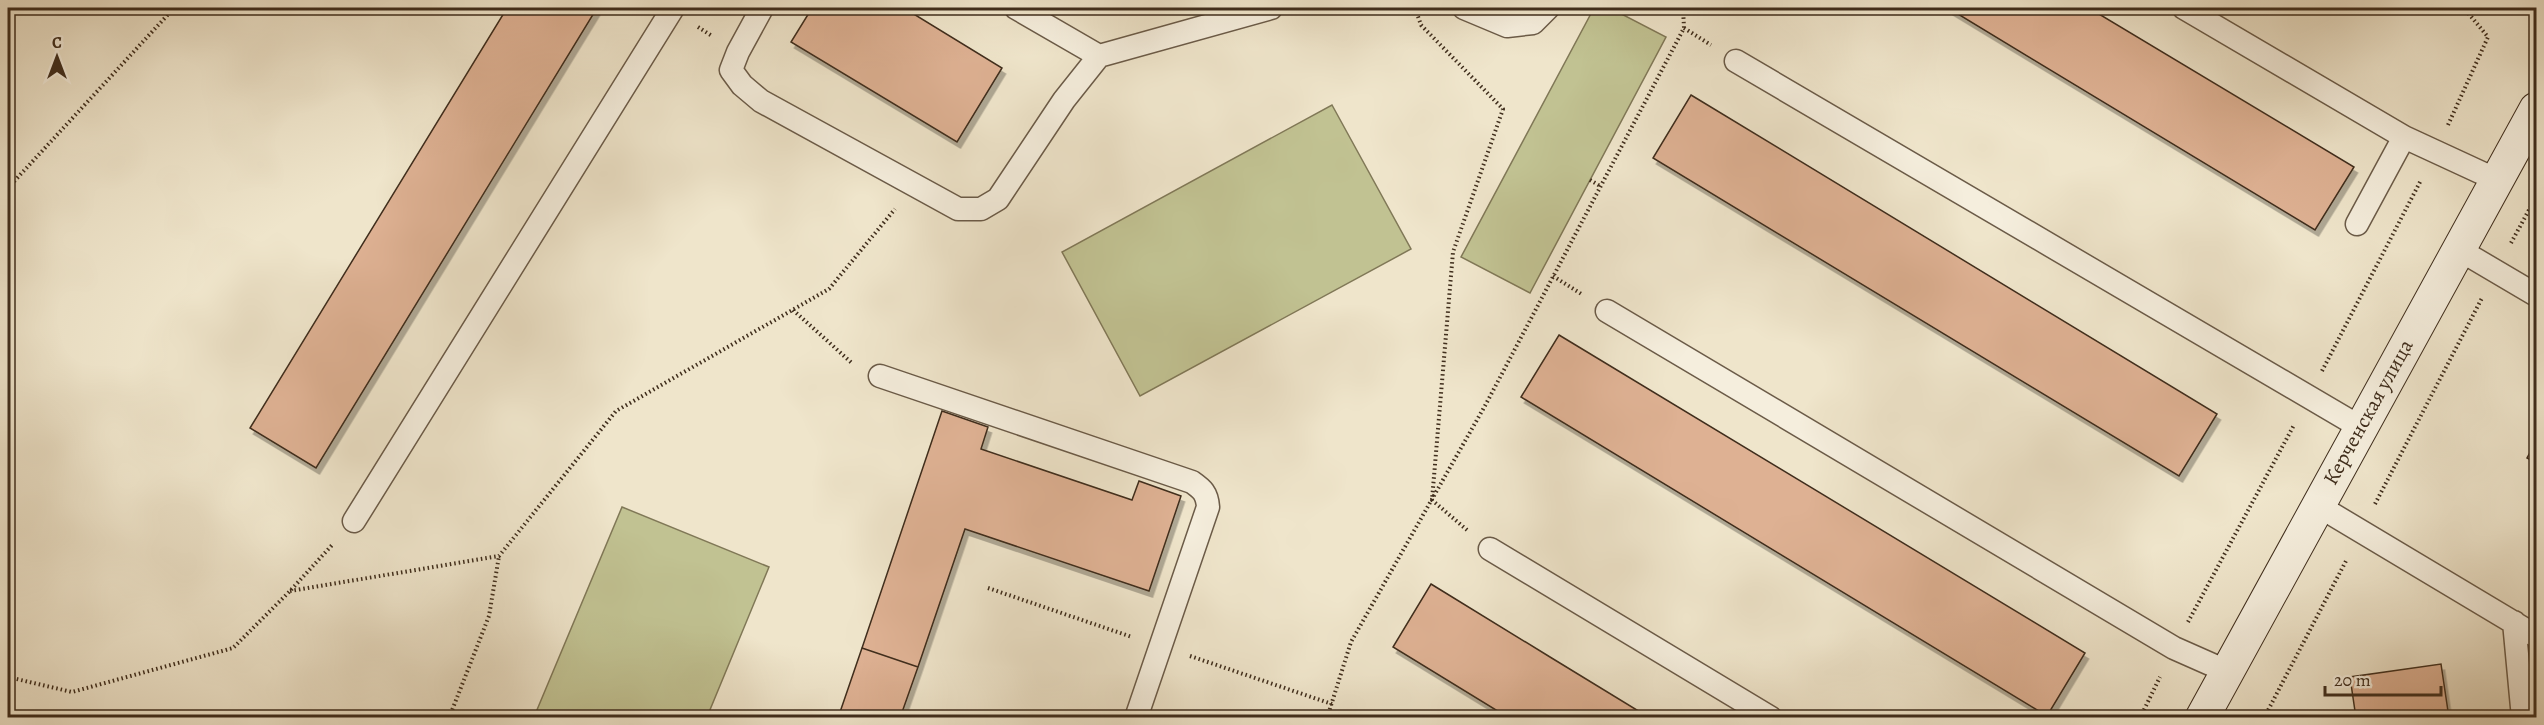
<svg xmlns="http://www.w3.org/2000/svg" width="2544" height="725" viewBox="0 0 2544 725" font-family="Alegreya,serif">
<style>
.green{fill:#c1c292;stroke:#807857;stroke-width:1.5}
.building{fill:#deb193;stroke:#3f2d1c;stroke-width:1.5;filter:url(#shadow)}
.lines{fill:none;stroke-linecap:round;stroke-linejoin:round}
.lane-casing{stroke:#6b5b48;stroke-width:25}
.secondary-casing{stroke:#3f2d1c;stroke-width:35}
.path{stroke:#3f2d1c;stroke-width:4;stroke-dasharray:1.5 3;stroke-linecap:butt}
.lane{stroke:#f5eedd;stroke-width:22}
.secondary{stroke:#f5eedd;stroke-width:33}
.labels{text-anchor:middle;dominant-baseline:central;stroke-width:4.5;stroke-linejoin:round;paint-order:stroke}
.street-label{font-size:21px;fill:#3f2d1c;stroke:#f5eedd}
</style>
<defs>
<filter id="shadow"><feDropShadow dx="3.5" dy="6" stdDeviation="0" flood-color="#0004"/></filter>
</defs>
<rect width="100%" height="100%" fill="#efe5cb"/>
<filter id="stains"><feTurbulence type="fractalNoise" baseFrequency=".00333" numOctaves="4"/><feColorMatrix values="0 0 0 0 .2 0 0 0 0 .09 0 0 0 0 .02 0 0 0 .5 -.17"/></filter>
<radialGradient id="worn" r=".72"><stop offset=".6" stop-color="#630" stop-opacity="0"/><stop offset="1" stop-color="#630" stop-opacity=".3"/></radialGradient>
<!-- green -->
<path class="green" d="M1594,8H1610L1666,37L1530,293L1461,257Z
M1332,105L1411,249L1140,396L1062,252Z
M622,507L769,567L707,717H534Z"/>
<!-- building -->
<path class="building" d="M507,8H597L316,468L250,428Z
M812,8H904L1002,68L957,142L791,42Z
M1948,8H2089L2354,167L2315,230Z
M1691,95L2217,414L2179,476L1653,158Z
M1559,335L2085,653L2047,716L1521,397Z
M942,411L988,427L981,449L1132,500L1139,481L1181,496L1149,591L965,529L918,667L862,648Z
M2536,442V463L2527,458Z
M1431,584L1550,657L1650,718H1509L1393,647Z
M862,648L918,667L900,718H838Z
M2441,664L2449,718H2356L2350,677Z"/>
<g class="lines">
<defs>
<path id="lane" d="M762,8L738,52L731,70L742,85L761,101L958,209H981L998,199L1064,100L1099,56L1271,8
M1016,8L1099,56
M1464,8L1507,26L1533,23L1548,8
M2184,8L2404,137L2497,180
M1736,61L2360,427
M2357,224L2404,137
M2458,249L2536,295
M1607,311L2174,648L2226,671
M880,376L1192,482C1202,489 1207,493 1208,507L1136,718
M2317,505L2536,636
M354,521L673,8
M1490,549L1771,718
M2514,622L2523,718"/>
<path id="secondary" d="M2202,718L2536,109"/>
</defs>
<!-- lane casing -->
<use href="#lane" class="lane-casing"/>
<!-- secondary casing -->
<use href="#secondary" class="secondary-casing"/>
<!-- path -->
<path class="path" d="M1415,8L1421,25L1503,109L1453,252L1432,500L1467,530
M698,27L712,36
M1684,28L1711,45
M2448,125L2488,37L2464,8
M1590,180L1600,186
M8,188L174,8
M2511,243L2536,197
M1553,276L1583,295
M793,310L853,364
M2322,371L2421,180
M2375,504L2482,298
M988,588L1132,637
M290,591L499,556L616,411L829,289L895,209
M2188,622L2294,425
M1190,656L1332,704
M8,677L72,692L233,648L290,591L333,544
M449,718L489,616L499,556
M1327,718L1351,642L1486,404L1684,28L1683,8
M2140,718L2160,677
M2264,718L2347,559"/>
<!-- lane -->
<use href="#lane" class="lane"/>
<!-- secondary -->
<use href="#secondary" class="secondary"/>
</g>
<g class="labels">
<!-- street labels -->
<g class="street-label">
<text transform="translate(2368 412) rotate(-61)">Керченская улица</text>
</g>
</g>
<!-- margin -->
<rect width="2544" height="725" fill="none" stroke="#efe5cb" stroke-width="30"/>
<rect x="9" y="9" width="2526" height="707" fill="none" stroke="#3f2d1c" stroke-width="3"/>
<rect x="15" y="15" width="2514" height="695" fill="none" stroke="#3f2d1c" stroke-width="1.5"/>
<!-- north arrow -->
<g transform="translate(57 57)" stroke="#f5eedd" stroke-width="4.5" paint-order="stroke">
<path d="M0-4.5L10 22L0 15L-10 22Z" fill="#3f2d1c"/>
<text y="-9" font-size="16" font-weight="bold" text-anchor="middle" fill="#3f2d1c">С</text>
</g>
<!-- scale -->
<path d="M2325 686v9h116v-9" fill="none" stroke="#3f2d1c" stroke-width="3"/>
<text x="2334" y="686" font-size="18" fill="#3f2d1c" stroke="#f5eedd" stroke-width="4.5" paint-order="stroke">20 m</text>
<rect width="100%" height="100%" filter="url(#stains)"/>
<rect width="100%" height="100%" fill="url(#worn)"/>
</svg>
